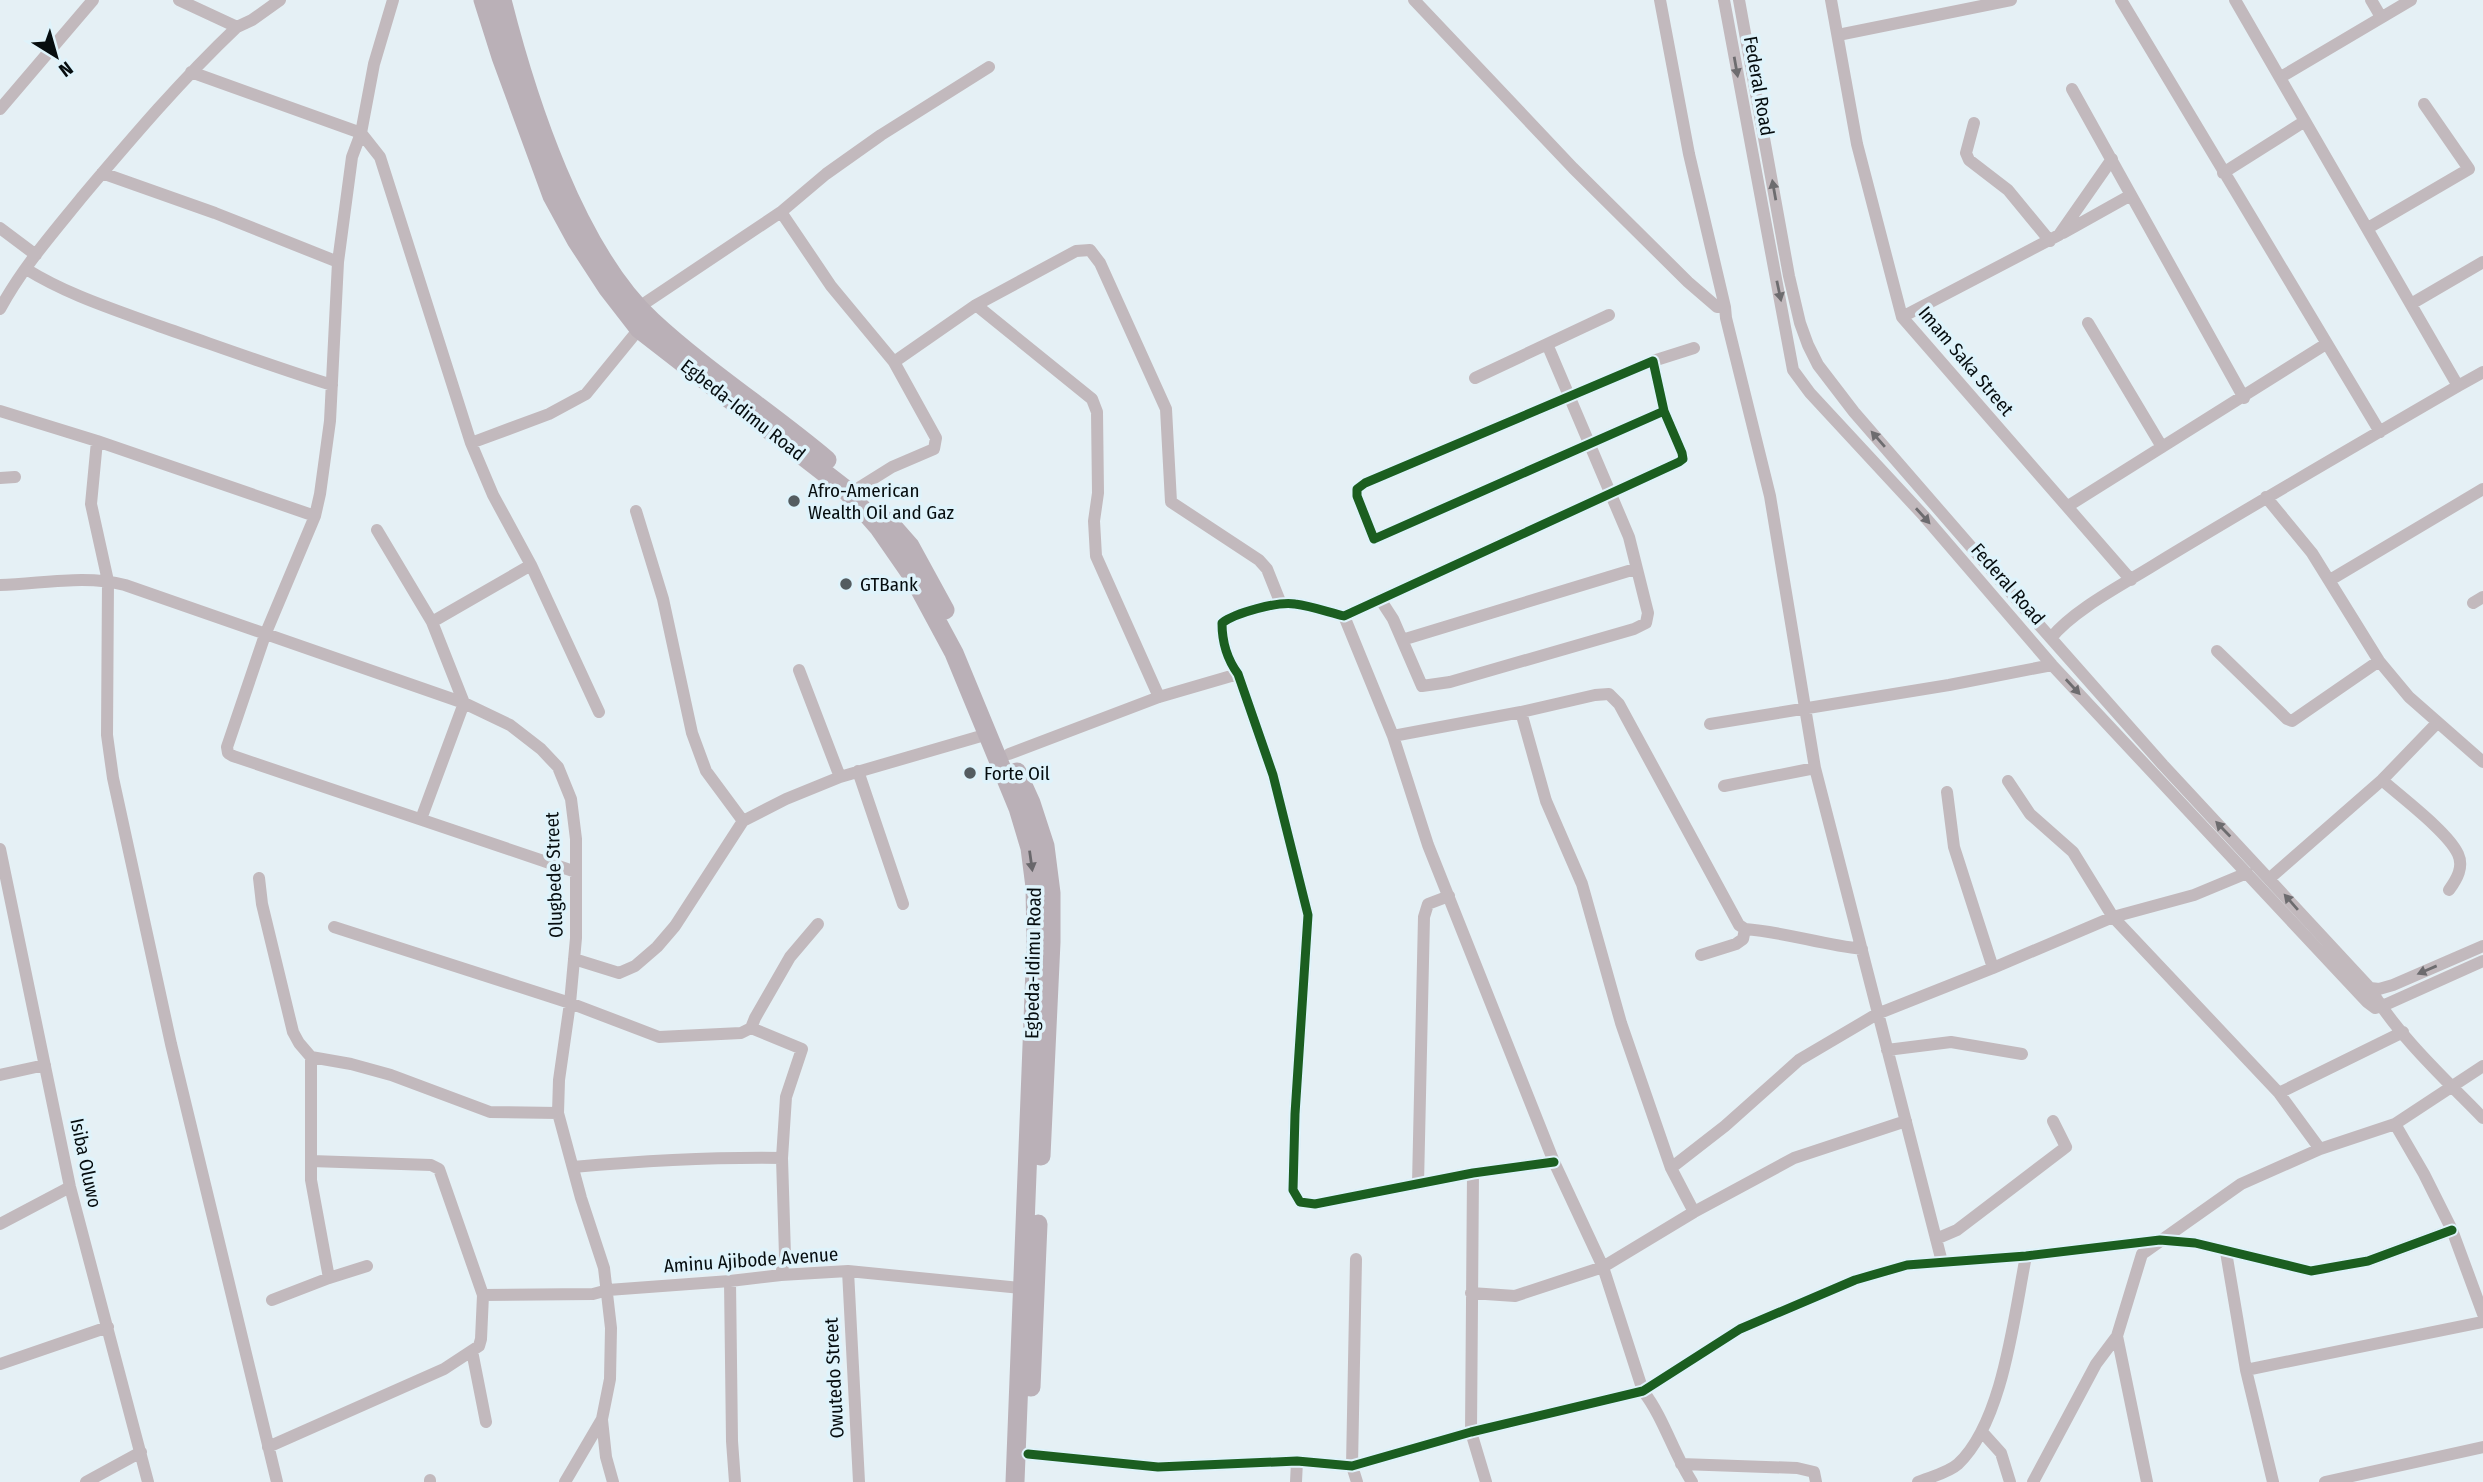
<svg xmlns="http://www.w3.org/2000/svg" width="2483" height="1482" viewBox="0 0 2483 1482" font-family="'Fira Sans Condensed',sans-serif">
<style>
.lines{fill:none;stroke-linecap:round;stroke-linejoin:round}
.minor{stroke:#c2b9bd;stroke-width:12}
.primary{stroke:#bab0b7;stroke-width:19}
.cycleway-casing{stroke:#dff3fb;stroke-width:13}
.cycleway{stroke:#1b5e20;stroke-width:9}
.oneway{fill:#6d6c6f}
.oneway2{fill:#69676b}
.poi-dot{fill:#545c60;stroke:#dff3fb;stroke-width:2.5}
.labels{text-anchor:middle;dominant-baseline:central;stroke-width:7;stroke-linejoin:round;paint-order:stroke}
.street-label{font-size:19px;fill:#060d0f;stroke:#dff3fb}
.poi-label{font-size:19px;fill:#060d0f;stroke:#dff3fb;text-anchor:start}
</style>
<rect width="100%" height="100%" fill="#e5f0f5"/>
<g class="lines">
<!-- minor -->
<path class="minor" d="M179,0L237,27
M393,0L374,64L361,133L352,157L338,262L330,421L320,494L315,516L265,635L227,747L228,753L233,756L576,872
M1414,0L1573,168L1688,282L1717,307H1725L1689,154L1660,0
M1724,0L1793,370L1810,393L1924,516L2052,665L2367,1002L2375,1008L2387,1004L2483,961
M1739,0L1789,276L1800,323L1808,345L1818,365L1854,412L2025,609L2163,765L2370,988C2396,1034 2446,1080 2483,1118
M1831,0L1857,144L1902,317L2131,580
M2121,0L2380,432
M2371,0L2381,17
M1838,35L2011,0
M191,72L361,133L380,157L471,443L493,495L531,565L599,712
M2281,77L2411,0
M2072,89L2244,398
M0,109L93,0
M1974,123L1966,153L1969,160L2008,190L2050,241
M102,173L215,213L338,262
M2223,173L2305,121
M781,212L831,286L894,362L936,438L934,449L892,467L860,487
M0,228L36,255
M2368,228L2469,169L2424,104
M2063,233L2131,195
M26,269C68,295 113,309 159,326C217,346 274,367 332,385
M2411,304L2483,262
M976,305L1092,399L1097,412L1098,493L1094,521L1096,556L1159,697
M639,307L781,212L826,174L881,135L989,67
M1725,307L1726,318L1770,496L1815,768L1942,1262
M0,309C22,268 53,233 82,197C132,138 181,80 237,27L252,20L280,0
M1902,317L2059,235L2112,159
M2088,323L2162,447
M1653,361L1694,348
M894,362L976,305L1076,251L1090,250L1100,263L1166,409L1171,502L1259,560L1267,569L1281,604
M1475,378L1609,315
M2458,386L2483,372
M0,411L97,441L315,516
M97,441L91,504L108,581L107,735L113,778L171,1044L277,1482
M471,443L549,414L586,394L639,329
M0,478L15,477
M2266,497L2312,553L2379,661L2409,697L2483,762
M2068,506L2326,344
M636,511L663,599L692,733L706,771L743,821
M377,530L432,622L464,703L421,819
M2330,580L2483,489
M0,585C41,584 85,574 125,585L464,703L510,725L541,749L558,767L571,799L576,839V938L570,1003L559,1080L558,1113L581,1198L604,1268L611,1328L610,1379L602,1419L565,1482
M1380,599L1393,619L1422,686L1450,682L1634,629L1646,623L1648,613L1629,537L1547,344
M2473,603L2483,597
M1344,616L1393,736L1428,845L1554,1162L1603,1267L1643,1391C1664,1418 1673,1453 1692,1482
M432,622L531,565
M2051,638C2074,609 2126,583 2159,562C2258,502 2358,444 2458,386L2235,0
M1402,640L1635,569
M2217,651L2287,719L2292,721L2379,661
M799,670L840,777
M1521,712L1546,801L1582,884L1621,1023L1671,1168L1694,1212
M1710,724L1949,685L2052,665
M1393,736L1521,712L1595,695L1609,694L1619,704L1739,925L1745,929C1785,932 1822,945 1862,949
M1009,754L1159,697L1238,674
M858,771L903,904
M2382,780C2401,797 2448,832 2458,854C2464,867 2457,879 2449,890
M2008,781L2030,814L2073,852L2113,917L2279,1093L2320,1149
M1724,786L1815,768
M1947,792L1954,847L1993,968
M0,849L70,1187L148,1482
M259,878L262,904L293,1032L299,1043L311,1057V1180L329,1278
M2270,878L2382,780L2437,723
M334,927L570,1003L659,1037L741,1033L751,1028L802,1049L786,1097L782,1158L785,1256L781,1275
M1701,955L1736,944L1743,939L1745,929
M574,959L619,973L635,966L657,947L675,926L743,821L786,799L840,777L988,734
M2370,988L2379,989L2393,985L2483,946
M751,1028L755,1018L790,957L818,924
M1887,1050L1951,1042L2022,1054
M311,1057L351,1064L391,1075L490,1112L558,1113
M0,1075L45,1065
M2279,1093L2403,1032
M2395,1124L2424,1174L2452,1230L2483,1314
M1554,1162L1473,1173L1315,1204L1300,1202L1293,1190L1295,1114L1308,915L1273,775L1238,674C1227,659 1222,641 1222,623C1235,613 1278,601 1295,604C1311,606 1328,612 1344,616L1679,462L1683,459L1682,453L1664,411L1653,361L1365,483L1357,489V496L1374,539L1664,411
M573,1167C642,1161 712,1157 782,1158
M1671,1168L1725,1126L1799,1060L1877,1014L1993,968L2113,917L2194,895L2247,873
M1473,1173L1471,1432L1486,1482
M1418,1184L1424,917L1428,904L1449,896
M0,1224L70,1187
M1936,1239L1957,1230L2066,1147L2053,1121
M2226,1252L2246,1370L2273,1482
M1356,1259L1352,1466L1357,1482
M848,1271L859,1482
M730,1281L732,1441L735,1482
M1471,1293L1515,1296L1603,1267L1694,1212L1794,1158L1906,1121
M483,1295L593,1294L608,1290L730,1281L781,1275L848,1271L1021,1288
M272,1300L329,1278L367,1266
M2117,1336L2147,1482
M472,1351L486,1422
M0,1364L108,1327
M2246,1370L2483,1322
M602,1420L606,1457L613,1482
M1983,1433L2001,1453L2010,1482
M268,1447L444,1369L479,1346L481,1339L483,1295L439,1169L431,1165L311,1161
M1028,1454L1158,1467L1297,1461L1352,1466L1471,1432L1643,1391L1740,1329L1855,1280L1907,1265L2026,1256L2160,1240L2195,1243L2311,1271L2368,1261L2452,1230
M1681,1464L1797,1468L1814,1472L1816,1482
M430,1480V1482
M86,1482L141,1452
M1296,1482L1297,1461
M1918,1482C1930,1477 1948,1473 1958,1464C2003,1422 2014,1316 2026,1256
M2033,1482L2096,1364L2117,1336L2142,1254L2241,1184L2320,1149L2395,1124L2483,1066
M2325,1482L2483,1447"/>
<!-- primary -->
<path class="primary" d="M483,0L501,57L552,196L576,240L608,289L639,329L844,488L879,528L913,577L954,653L1018,808L1030,848L1035,887L1036,943L1015,1482
M502,0C527,99 576,251 652,321C706,371 770,412 827,460
M888,521L910,546L945,610
M1017,772L1031,803L1045,846L1051,893V942L1041,1156
M1031,1387L1038,1224"/>
<defs>
<path id="cycleway" d="M1554,1162L1473,1173L1315,1204L1300,1202L1293,1190L1295,1114L1308,915L1273,775L1238,674C1227,659 1222,641 1222,623C1235,613 1278,601 1295,604C1311,606 1328,612 1344,616L1679,462L1683,459L1682,453L1664,411L1653,361L1365,483L1357,489V496L1374,539L1664,411
M1028,1454L1158,1467L1297,1461L1352,1466L1471,1432L1643,1391L1740,1329L1855,1280L1907,1265L2026,1256L2160,1240L2195,1243L2311,1271L2368,1261L2452,1230"/>
</defs>
<!-- cycleway casing -->
<use href="#cycleway" class="cycleway-casing"/>
<!-- cycleway -->
<use href="#cycleway" class="cycleway"/>
</g>
<!-- one-way arrows -->
<defs><path id="oneway-solid" d="M-6-.8H1V-3.2L6.5 0L1 3.2V.8H-6Z" transform="scale(1.75)"/></defs>
<g class="oneway">
<use href="#oneway-solid" transform="translate(1736 67) rotate(80)"/>
<use href="#oneway-solid" transform="translate(1774 190) rotate(-100)"/>
<use href="#oneway-solid" transform="translate(1779 291) rotate(78)"/>
<use href="#oneway-solid" transform="translate(1878 439) rotate(-131)"/>
<use href="#oneway-solid" transform="translate(1923 516) rotate(48)"/>
<use href="#oneway-solid" transform="translate(2073 687) rotate(47)"/>
<use href="#oneway-solid" transform="translate(2223 829) rotate(-134)"/>
<use href="#oneway-solid" transform="translate(2291 902) rotate(-131)"/>
<use href="#oneway-solid" transform="translate(2427 970) rotate(157)"/>
</g>
<use class="oneway2" href="#oneway-solid" transform="translate(1031 861) rotate(82)"/>
<!-- markers -->
<g class="poi-dot">
<circle cx="794" cy="501" r="7"/>
<circle cx="846" cy="584" r="7"/>
<circle cx="970" cy="773" r="7"/>
</g>
<g class="labels">
<!-- street labels -->
<g class="street-label">
<text transform="translate(1759 86) rotate(80)">Federal Road</text>
<text transform="translate(1966 361) rotate(50)">Imam Saka Street</text>
<text transform="translate(743 410) rotate(38)">Egbeda-Idimu Road</text>
<text transform="translate(2008 584) rotate(49)">Federal Road</text>
<text transform="translate(554 875) rotate(-92)">Olugbede Street</text>
<text transform="translate(1033 963) rotate(-89)">Egbeda-Idimu Road</text>
<text transform="translate(86 1163) rotate(78)">Isiba Oluwo</text>
<text transform="translate(751 1260) rotate(-4)">Aminu Ajibode Avenue</text>
<text transform="translate(834 1378) rotate(-93)">Owutedo Street</text>
</g>
<!-- poi labels -->
<g class="poi-label">
<text x="808" y="490">Afro-American<tspan x="808" dy="22">Wealth Oil and Gaz</tspan></text>
<text x="860" y="584">GTBank</text>
<text x="984" y="773">Forte Oil</text>
</g>
</g>
<!-- north arrow -->
<g transform="translate(56 56) rotate(143)" stroke="#dff3fb" stroke-width="5" paint-order="stroke">
<path d="M0-5L12 26L0 18L-12 26Z" fill="#060d0f"/>
<text y="-10" font-size="19" font-weight="bold" text-anchor="middle" fill="#060d0f">N</text>
</g>
</svg>
